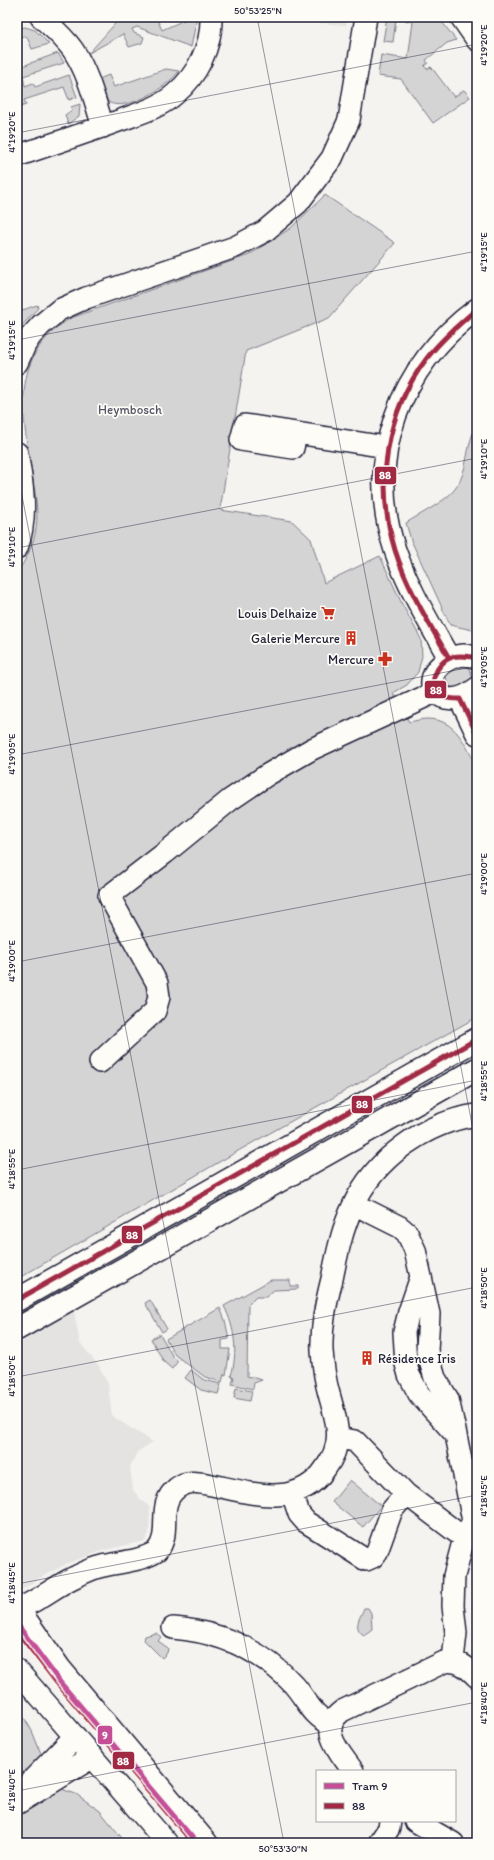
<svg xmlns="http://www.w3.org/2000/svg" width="494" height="1860" viewBox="0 0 494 1860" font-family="Itim,sans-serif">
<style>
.built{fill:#e4e3e2}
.green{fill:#d5d4d5;stroke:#7c7b88}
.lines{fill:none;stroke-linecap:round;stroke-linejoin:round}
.minor-casing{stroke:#22223b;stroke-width:24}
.major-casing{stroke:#22223b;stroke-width:25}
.highway-casing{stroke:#22223b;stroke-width:25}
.minor{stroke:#fdfcf7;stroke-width:21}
.major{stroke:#fdfcf7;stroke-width:22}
.highway{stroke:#fdfcf7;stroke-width:22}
.bus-1-casing{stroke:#fdfcf7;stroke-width:8}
.bus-1{stroke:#a12944;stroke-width:5}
.tram-1-casing{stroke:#fdfcf7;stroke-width:8}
.tram-1{stroke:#c44f97;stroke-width:5}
.ticks{fill:none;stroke:#22223b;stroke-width:1;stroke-opacity:0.45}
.labels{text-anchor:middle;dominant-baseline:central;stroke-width:3.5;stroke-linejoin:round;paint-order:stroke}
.park-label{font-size:13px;fill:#585769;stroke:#fdfcf7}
.poi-label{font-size:13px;fill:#22223b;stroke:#fdfcf7;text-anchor:end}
.line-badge{stroke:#fdfcf7;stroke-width:1.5}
.badge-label{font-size:11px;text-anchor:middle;font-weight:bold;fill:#fff}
.neatline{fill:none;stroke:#22223b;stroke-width:1.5}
.ticks-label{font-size:10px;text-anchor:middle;fill:#22223b}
</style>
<rect width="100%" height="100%" fill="#f4f3ef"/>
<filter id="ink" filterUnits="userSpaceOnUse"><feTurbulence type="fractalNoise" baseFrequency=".025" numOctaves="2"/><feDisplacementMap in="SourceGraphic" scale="8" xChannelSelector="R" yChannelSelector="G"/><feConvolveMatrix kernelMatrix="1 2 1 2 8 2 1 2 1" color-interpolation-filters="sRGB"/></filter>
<g filter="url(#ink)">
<!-- built -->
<path class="built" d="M232,17H347L346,25Z
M74,1311L80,1343L99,1366L108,1384L112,1416L153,1442L137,1452L130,1467L133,1490L142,1501L150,1507L149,1533L145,1541L105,1550L68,1563L38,1579L17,1593V1346L30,1336Z"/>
<!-- green -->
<path class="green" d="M121,17H156L162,30L191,17H197L191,47L137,27L132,29L134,33L144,37L142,43L129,47L123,34L89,53Z
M387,17H438L456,40L447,43L426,60L428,63L424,66L427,69L431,67L432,68L454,97L464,90L470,97L433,123L401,79L378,76L381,55L408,59L413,22L396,19L393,42L383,41Z
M25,27L35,30L49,44L32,49L27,37L24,36L17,38V29Z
M58,53L64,63L23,76L25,86L33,83L35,87L69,75L77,97L69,100L64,87L24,100L26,105L17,108V68Z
M166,69L179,71C168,87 126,113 108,102L99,79L109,75L114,87Z
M80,104L79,116L68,124L65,115L72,110L71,107Z
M325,195L395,243L329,318L246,351L220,510L292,521L311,539L324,583L380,556L402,604L421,639L422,656L418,672L407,685L393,693L409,722C415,721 421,719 428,719C456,719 466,746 477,767V1017L245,1147L17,1279V573C25,561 32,548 35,534C39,516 36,498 33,480C23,417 7,357 71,318L249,255L291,228Z
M37,305L38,308L17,331V312Z
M477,425V631L450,625L411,540L406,523C420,514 445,502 455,489C469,472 465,444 477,425Z
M446 677a13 13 0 1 1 26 0a13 13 0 1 1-26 0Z
M271,1280H290V1286H298V1289L274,1290L266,1297H256L248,1305L247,1376L262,1380L254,1383L253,1389L232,1384L234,1377L231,1376C238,1352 235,1328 224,1306Z
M150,1300L167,1329L162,1332L145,1303Z
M220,1308L225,1320L229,1339L222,1340V1349H230L226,1375L224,1374L222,1382L205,1377L175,1355L166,1339Z
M160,1334L173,1357L178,1361L172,1369L164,1362L151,1339Z
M191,1370L204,1380L221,1384L218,1394L201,1390L185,1378Z
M236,1388L252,1391L250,1401L234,1398Z
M350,1480L381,1506L363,1527L332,1502Z
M364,1608H368L371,1613L372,1629L364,1635C352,1628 360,1618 364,1608Z
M156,1633L161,1637L158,1641L168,1648L167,1653L162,1658L144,1640L145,1636Z
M17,1706L32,1731L44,1761L17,1786Z
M60,1785L64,1790L76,1794L100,1811L126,1843H17V1813Z"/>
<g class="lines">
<defs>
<path id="minor" d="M41,17C52,27 64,37 73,50C88,72 95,101 103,127
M461,17L477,40
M17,156C52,144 86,133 121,120C140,113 159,108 175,94C197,76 212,46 211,17
M17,363L25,345L31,336L41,325L59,310L86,298L235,247L265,231L298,203L332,158L349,120L366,17
M296,434L293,448L241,440L245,425L386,447
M17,453C23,485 28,517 17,548
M449,658C430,624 408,588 395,550C364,457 400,366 477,309
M477,658C467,654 457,654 448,660C413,680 441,717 477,688
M460,699L477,734
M100,1062L155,1011L159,997L157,983L109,896L165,853L230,800L267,775L312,749L435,692
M354,1204L400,1227L407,1233L415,1250L421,1277L409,1312L404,1332L406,1364L409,1375L419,1394L456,1435L461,1460L473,1521L464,1538L454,1576L453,1606L456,1633L453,1660
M421,1277L429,1314L427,1351L435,1378L448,1399L456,1435
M338,1438L355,1441L406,1494L464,1538
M292,1493L299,1514L306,1522L366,1560L373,1557L377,1552L392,1510L406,1494
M17,1608C30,1607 61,1582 77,1576C85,1572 94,1568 103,1566C120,1562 142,1561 157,1551C173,1532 155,1505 177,1488C188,1479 200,1483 212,1485C250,1493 298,1509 325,1469C345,1442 337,1423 329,1394C325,1380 323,1365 322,1351C321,1326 326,1303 332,1279C337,1254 342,1229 353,1206C375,1158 426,1122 477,1115
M18,1608L60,1668L207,1843
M173,1628C220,1632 262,1650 294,1685C307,1700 312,1716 331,1724
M17,1670L167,1843
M353,1771C340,1752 317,1730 342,1711L444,1662C458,1659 467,1667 477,1677
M415,1821L453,1843
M379,1843L389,1828L390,1821"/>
<path id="major" d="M17,1300L477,1039
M17,1329L477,1069"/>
<path id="highway" d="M22,1791L75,1737
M17,1803L92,1757"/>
</defs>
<!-- minor casing -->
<use href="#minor" class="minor-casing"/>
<!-- major casing -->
<use href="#major" class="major-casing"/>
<!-- highway casing -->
<use href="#highway" class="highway-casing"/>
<!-- minor -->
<use href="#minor" class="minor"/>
<!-- major -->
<use href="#major" class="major"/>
<!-- highway -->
<use href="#highway" class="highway"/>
<defs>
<path id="bus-1" d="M449,658C429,623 407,588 395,550C375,484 385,413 427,358C442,339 459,324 477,309
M477,658C468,656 461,655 452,657C436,662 424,689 444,697C449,699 455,699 460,699L477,734
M17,1300L477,1039
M17,1631L57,1683L193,1843"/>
</defs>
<!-- bus-1 casing -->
<use href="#bus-1" class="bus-1-casing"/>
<!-- bus-1 -->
<use href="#bus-1" class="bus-1"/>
<defs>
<path id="tram-1" d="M17,1624L60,1682L197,1843"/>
</defs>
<!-- tram-1 casing -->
<use href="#tram-1" class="tram-1-casing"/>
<!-- tram-1 -->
<use href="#tram-1" class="tram-1"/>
</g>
</g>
<!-- ticks -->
<path class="ticks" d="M257,17L477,1150M17,133L477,44M17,340L477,251M17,470L284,1843M17,548L477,458M17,755L477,666M17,962L477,873M17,1170L477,1080M17,1377L477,1287M17,1584L477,1495M17,1791L477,1702"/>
<!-- icons -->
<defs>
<symbol id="supermarket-bare" viewBox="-9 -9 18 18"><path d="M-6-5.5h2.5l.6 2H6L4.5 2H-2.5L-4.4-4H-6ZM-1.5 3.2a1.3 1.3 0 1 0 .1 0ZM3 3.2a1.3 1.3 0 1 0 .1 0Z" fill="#c8321e" stroke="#fdfcf7" stroke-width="2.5" paint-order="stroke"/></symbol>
<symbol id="building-bare" viewBox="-9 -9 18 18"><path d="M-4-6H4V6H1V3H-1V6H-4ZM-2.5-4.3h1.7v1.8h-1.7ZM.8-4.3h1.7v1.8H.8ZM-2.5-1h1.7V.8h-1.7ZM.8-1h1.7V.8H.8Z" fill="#c8321e" stroke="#fdfcf7" stroke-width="2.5" paint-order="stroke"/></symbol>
<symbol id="pharmacy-bare" viewBox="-9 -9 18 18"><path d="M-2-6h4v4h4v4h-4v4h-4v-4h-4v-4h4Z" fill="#c8321e" stroke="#fdfcf7" stroke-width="2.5" paint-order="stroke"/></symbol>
</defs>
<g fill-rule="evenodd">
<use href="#supermarket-bare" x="318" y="603" width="20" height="20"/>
<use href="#building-bare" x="341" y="628" width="20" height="20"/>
<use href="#pharmacy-bare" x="375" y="649" width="20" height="20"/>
<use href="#building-bare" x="357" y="1348" width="20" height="20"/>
</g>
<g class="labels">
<!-- park labels -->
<g class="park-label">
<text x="130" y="409">Heymbosch</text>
</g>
<!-- poi labels -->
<g class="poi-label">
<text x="317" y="613">Louis Delhaize</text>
<text x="340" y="638">Galerie Mercure</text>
<text x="374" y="659">Mercure</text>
<text x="378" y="1358" text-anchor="start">Résidence Iris</text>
</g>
</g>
<g class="line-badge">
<rect x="374" y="466" width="23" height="19" rx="4" fill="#a12944"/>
<rect x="424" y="680" width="23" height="19" rx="4" fill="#a12944"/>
<rect x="351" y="1095" width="22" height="19" rx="4" fill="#a12944"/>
<rect x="121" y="1225" width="22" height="19" rx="4" fill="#a12944"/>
<rect x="97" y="1725" width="16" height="20" rx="4" fill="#c44f97"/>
<rect x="112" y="1751" width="23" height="19" rx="4" fill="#a12944"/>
</g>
<g class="badge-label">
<text x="385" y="479">88</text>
<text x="436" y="694">88</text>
<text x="362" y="1108">88</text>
<text x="132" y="1239">88</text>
<text x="105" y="1739">9</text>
<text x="123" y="1765">88</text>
</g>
<!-- margin -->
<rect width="494" height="1860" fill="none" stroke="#fdfcf7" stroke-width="44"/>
<!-- legend -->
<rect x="316" y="1770" width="140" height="52" fill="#fdfcf7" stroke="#a5a5ac"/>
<rect x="324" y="1783" width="20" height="6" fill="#c44f97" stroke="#a5a5ac"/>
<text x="352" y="1790" font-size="12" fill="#22223b">Tram 9</text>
<rect x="324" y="1803" width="20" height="6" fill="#a12944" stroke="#a5a5ac"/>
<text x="352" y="1810" font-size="12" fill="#22223b">88</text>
<rect x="22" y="22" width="450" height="1816" class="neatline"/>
<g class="ticks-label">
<text x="258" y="14">50°53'25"N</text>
<text transform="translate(483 45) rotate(-90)" y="4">4°19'20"E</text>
<text transform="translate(11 132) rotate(-90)" y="4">4°19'20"E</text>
<text transform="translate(483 252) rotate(-90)" y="4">4°19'15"E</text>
<text transform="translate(11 340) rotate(-90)" y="4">4°19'15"E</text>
<text transform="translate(483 459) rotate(-90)" y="4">4°19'10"E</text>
<text transform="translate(11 547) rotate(-90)" y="4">4°19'10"E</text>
<text transform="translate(483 667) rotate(-90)" y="4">4°19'05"E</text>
<text transform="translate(11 754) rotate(-90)" y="4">4°19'05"E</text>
<text transform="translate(483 874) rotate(-90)" y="4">4°19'00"E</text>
<text transform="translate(11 961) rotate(-90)" y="4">4°19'00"E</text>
<text transform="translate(483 1081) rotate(-90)" y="4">4°18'55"E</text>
<text transform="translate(11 1169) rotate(-90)" y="4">4°18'55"E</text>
<text transform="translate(483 1288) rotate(-90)" y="4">4°18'50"E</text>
<text transform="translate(11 1376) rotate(-90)" y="4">4°18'50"E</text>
<text transform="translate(483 1496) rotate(-90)" y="4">4°18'45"E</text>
<text transform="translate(11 1583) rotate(-90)" y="4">4°18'45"E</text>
<text transform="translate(483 1703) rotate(-90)" y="4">4°18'40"E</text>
<text transform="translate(11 1790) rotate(-90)" y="4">4°18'40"E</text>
<text x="283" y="1852">50°53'30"N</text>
</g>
</svg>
